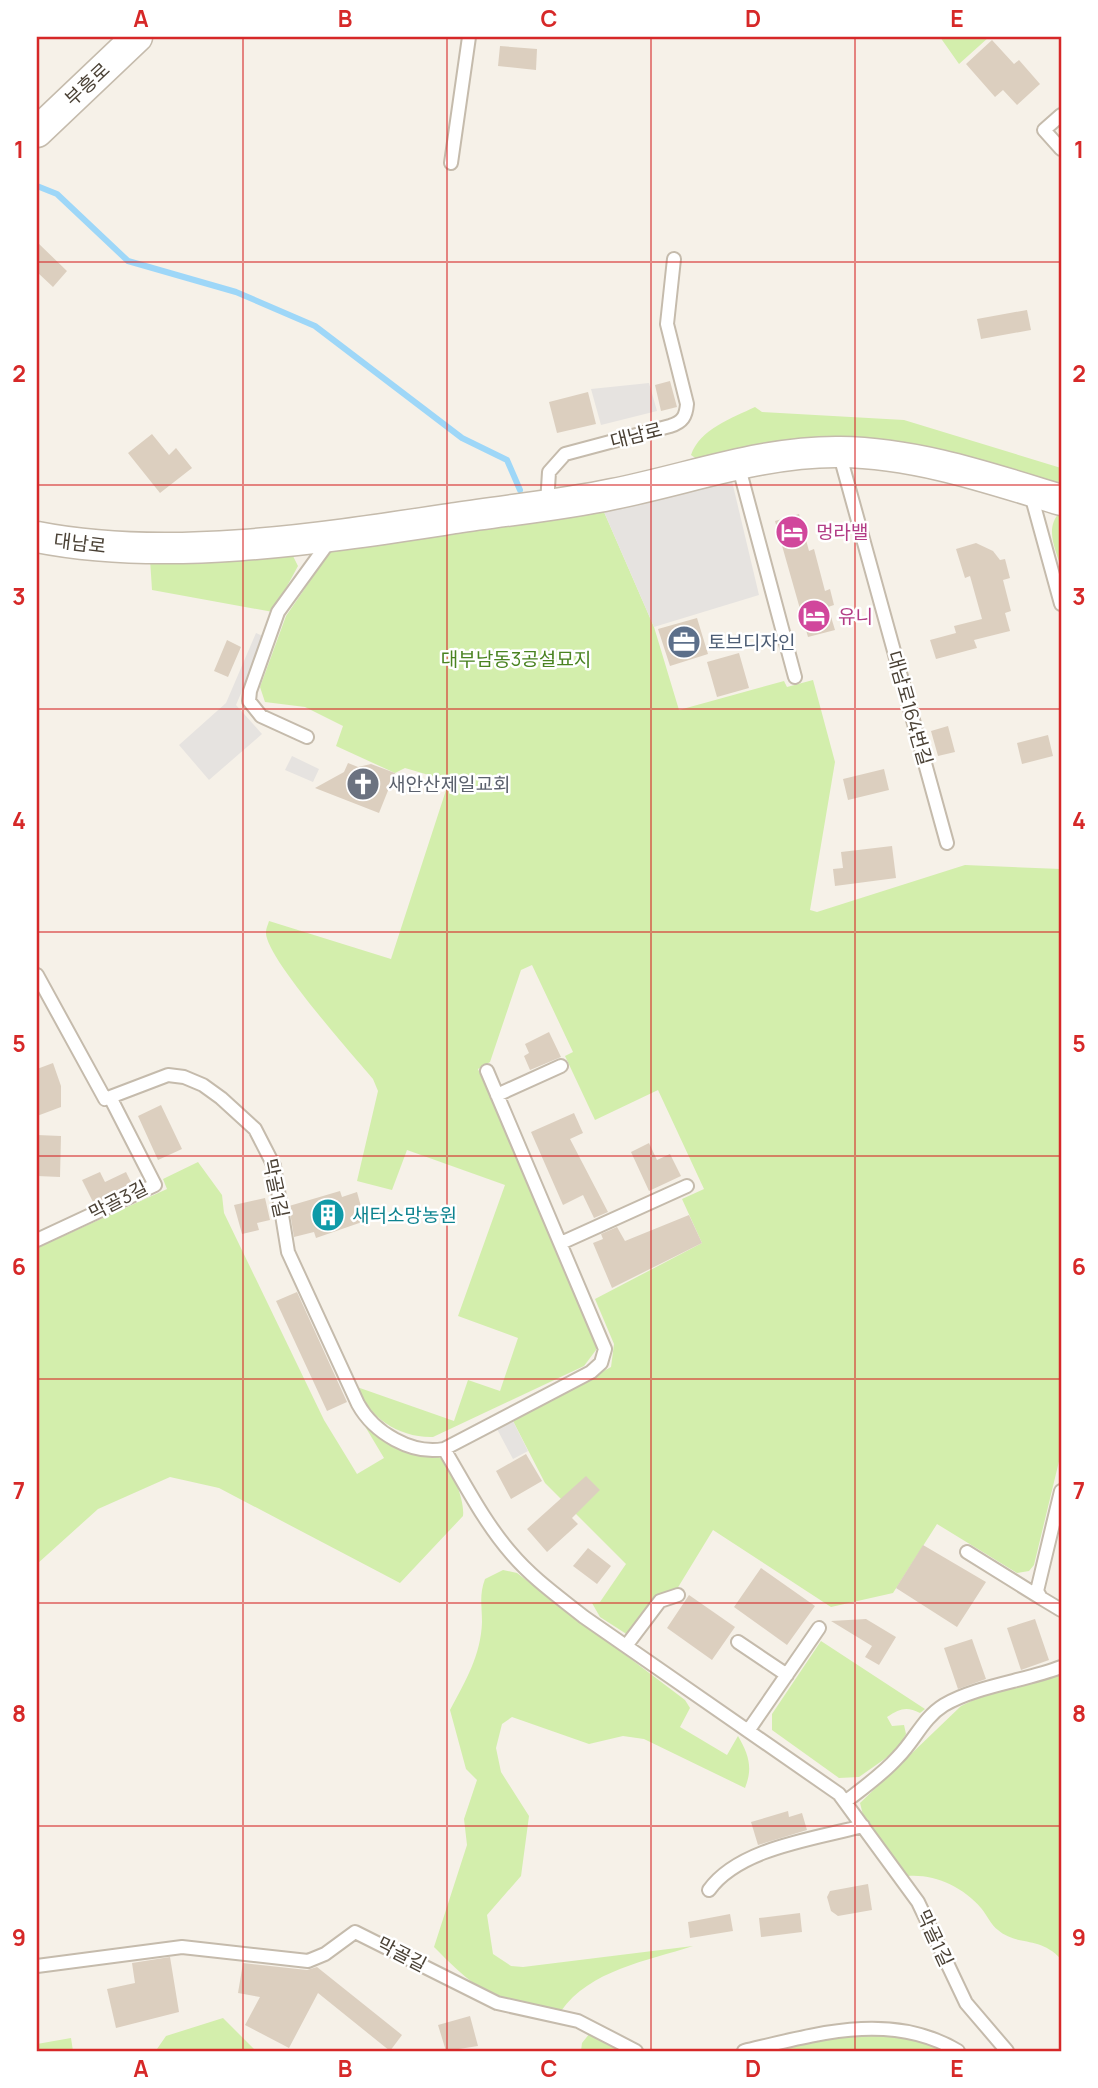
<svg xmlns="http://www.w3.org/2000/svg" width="1098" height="2088" viewBox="0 0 1098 2088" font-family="Manrope,'Noto Sans KR',sans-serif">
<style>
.green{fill:#d3eeac}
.parking{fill:#e6e3e0}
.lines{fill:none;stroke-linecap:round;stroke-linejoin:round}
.stream{stroke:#9ed7f8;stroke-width:6}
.building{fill:#dccfbf}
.service-casing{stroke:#c5bbac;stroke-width:16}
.tertiary-casing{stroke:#c5bbac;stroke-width:33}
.service{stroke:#fff;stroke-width:12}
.tertiary{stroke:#fff;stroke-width:30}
.grid{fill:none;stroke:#d62828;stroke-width:2;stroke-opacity:0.55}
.labels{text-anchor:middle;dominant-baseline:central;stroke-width:5;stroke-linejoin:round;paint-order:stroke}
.street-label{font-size:19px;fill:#4a4135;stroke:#fff}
.hotel-label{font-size:19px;fill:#b23c85;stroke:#fff;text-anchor:start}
.service-label{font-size:19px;fill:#4e5e75;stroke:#fff;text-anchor:start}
.park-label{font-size:19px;fill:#4a8321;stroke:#fff}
.worship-label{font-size:19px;fill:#5b616d;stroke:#fff;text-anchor:start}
.culture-label{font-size:19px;fill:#0d838f;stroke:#fff;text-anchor:start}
.neatline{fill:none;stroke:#d62828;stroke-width:2.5}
.grid-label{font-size:23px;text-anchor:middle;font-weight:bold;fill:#d62828}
</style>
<rect width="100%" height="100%" fill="#f6f1e8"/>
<!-- green -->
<path class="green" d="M940,37H989L959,64Z
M755,407L762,412L904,420L1061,468V489L944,455L701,462L691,455C700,429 732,418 755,407Z
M601,505L654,627L679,710L784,681L787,687L813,680L835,762L810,910L817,912L965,865L1061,869V1453L1034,1565L1029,1571L1017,1573L937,1524L893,1593L831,1607L713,1530L677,1589L657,1596L628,1635L600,1617L592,1603L600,1602L626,1564L545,1483L513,1421L611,1367L614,1344L595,1299L702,1243L682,1199L704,1189L658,1090L595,1120L565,1056L573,1052L532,965L521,970L490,1062L478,1069L596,1343V1350L584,1366L433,1437C399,1438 368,1417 357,1387L454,1421L468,1380L500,1391L518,1338L458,1316L505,1185L407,1150L392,1190L357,1181L378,1091L373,1079C353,1055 264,956 266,932C266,928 268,925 269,921L391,959L449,781L405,768L395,773L336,746L343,726L305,707L265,702L260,687L286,616L334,546Z
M1060,512H1061V568C1056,549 1044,529 1060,512Z
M292,554L298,566L273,612L152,590L150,559Z
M198,1162L222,1195L224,1213L324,1420L357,1474L384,1458L360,1418L373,1430L439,1457C452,1468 465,1500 463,1516L400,1583L219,1488L170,1477L98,1509L37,1564V1248L167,1189L163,1179Z
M503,1570L517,1573L685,1700L690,1708L680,1727L727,1755L738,1736C749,1755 753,1768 745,1788L644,1739L623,1736L589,1744L512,1717L502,1724L496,1748L501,1772L529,1816L521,1876L487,1915L493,1954L511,1966L523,1967L693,1946C647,1961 590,1970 561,2011C493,1999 483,1997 434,1947L467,1845L464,1819L477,1780L466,1769L450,1710C465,1682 481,1655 482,1622C482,1606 479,1595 485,1579Z
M821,1641L925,1709L920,1713C906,1706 900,1709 887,1717L892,1726L904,1725L906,1734L896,1751L859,1777L839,1778L772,1730V1714Z
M1061,1675V1959C1039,1935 1018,1947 998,1930C991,1925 987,1915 981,1908C963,1887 935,1874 908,1876L864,1819L860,1803L961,1706L982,1696Z
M223,2018L256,2051H143L157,2049L166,2036Z
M590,2033L620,2051H581L582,2043Z
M838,2035H911L949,2051H768Z
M71,2038L73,2051H37V2044Z"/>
<!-- parking -->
<path class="parking" d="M649,383L657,411L601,425L591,389Z
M731,477L759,595L654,627L601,505Z
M256,633L265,637L236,705L262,734L209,780L179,745L226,703Z
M292,756L319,769L313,782L285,770Z
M513,1421L528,1451L513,1459L497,1429Z"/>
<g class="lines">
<!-- stream -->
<path class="stream" d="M37,186L57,194L128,261L236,292L315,326L462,438L507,460L520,490"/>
</g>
<!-- building -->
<path class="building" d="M992,40L1014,64L1019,60L1040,84L1017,105L1003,90L995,97L966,64Z
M500,46L537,49L536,70L498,66Z
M37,242L67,271L53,287L37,272Z
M1027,310L1031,330L981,339L977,319Z
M670,381L677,407L661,411L655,385Z
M588,392L596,424L557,433L549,402Z
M152,434L169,455L176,448L192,468L160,493L128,453Z
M799,514L809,551L814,549L825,591L830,589L834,605L828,607L835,630L808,637L775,521Z
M976,543L993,551L1000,560L1005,559L1010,578L1003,580L1011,611L1005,613L1010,631L974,640L977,648L936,659L930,640L956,633L954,626L982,619L970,576L965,578L956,549Z
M697,618L708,654L670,666L658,629Z
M227,640L241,647L228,677L214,671Z
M739,653L749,688L717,697L707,662Z
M948,726L955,752L938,756L931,731Z
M1048,735L1053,756L1022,764L1017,743Z
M348,763L358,767L371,764L395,773L379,813L315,788L344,772Z
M884,769L889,790L848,800L843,779Z
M892,846L896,878L835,886L833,869L843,868L841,852Z
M549,1032L561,1057L530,1070L524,1056L529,1053L525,1044Z
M53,1063L61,1086V1107L37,1116V1069Z
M161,1105L182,1149L158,1160L138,1116Z
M574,1113L583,1133L570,1139L608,1212L594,1218L583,1195L563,1205L531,1132Z
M37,1135L61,1136L60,1177L37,1176Z
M649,1143L657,1160L670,1154L681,1176L649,1191L631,1152Z
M100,1172L105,1182L126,1172L133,1186L94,1204L82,1180Z
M340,1191L342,1197L357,1192L365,1221L316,1238L314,1232L294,1237L289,1206Z
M265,1198L270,1220L257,1223L259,1230L242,1234L234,1205Z
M689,1215L702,1243L612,1288L593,1243L603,1239L601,1234L617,1227L625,1241Z
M297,1292L347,1402L327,1411L276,1301Z
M526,1454L542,1481L511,1499L496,1471Z
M586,1476L600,1490L572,1518L578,1524L547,1552L527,1529Z
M923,1545L986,1582L957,1627L896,1588Z
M588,1548L611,1566L597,1584L573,1566Z
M761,1568L815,1606L787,1645L734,1607Z
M689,1595L735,1627L712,1660L667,1628Z
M866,1619L896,1637L879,1665L865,1657L872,1646L831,1621Z
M1035,1619L1049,1660L1021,1670L1007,1628Z
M972,1639L986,1679L958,1689L944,1648Z
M788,1811L789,1817L802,1813L807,1830L758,1845L751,1822Z
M868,1884L872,1910L838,1916L831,1911L827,1897L830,1891Z
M800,1913L802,1932L761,1937L759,1918Z
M730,1914L733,1931L690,1938L688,1922Z
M170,1957L179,2012L116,2028L107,1989L135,1983L132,1963Z
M243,1963L307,1970L317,1967L402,2035L390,2051L318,1993L289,2048L245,2025L260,1997L238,1993Z
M470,2016L478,2046L446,2051L438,2025Z"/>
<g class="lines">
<defs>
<path id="service" d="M1061,115L1044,130L1061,149
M451,163L469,37
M839,452L947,843
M738,464L795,677
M1030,491L1061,604
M547,504L549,472L565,454L670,426C683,422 686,416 687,404L667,324L674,259
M307,737L261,716L249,701L250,691L278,612L331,539
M37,975L105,1099L168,1075L184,1077L203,1085L221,1098L255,1129L274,1166L288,1252L358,1404C374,1433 412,1455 444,1449L591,1372L601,1363L605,1349L487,1071
M497,1095L561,1066
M37,1240L155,1185L111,1099
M561,1243L687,1186
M444,1449C465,1484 484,1522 511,1553C532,1578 559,1597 584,1617L839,1794L918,1902L966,2003L1007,2051
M1061,1491L1037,1591L1041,1598L1061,1610
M967,1552L1041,1598
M738,1642L787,1675
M626,1646L660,1601L678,1595
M748,1731L819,1628
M845,1802C863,1788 883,1774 898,1757C915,1740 923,1718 944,1705C976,1686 1025,1681 1061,1667
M709,1890C739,1848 814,1839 863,1826
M37,1966L182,1947L308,1961L325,1954L355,1932L497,2003L578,2021L636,2051
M744,2051C816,2034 891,2011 958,2051"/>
<path id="tertiary" d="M37,132L137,37
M37,537C169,563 324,538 456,518C508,510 562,505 613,494C689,479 762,451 840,452C917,453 989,478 1061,500"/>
</defs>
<!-- service casing -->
<use href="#service" class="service-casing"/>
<!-- tertiary casing -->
<use href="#tertiary" class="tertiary-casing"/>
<!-- service -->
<use href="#service" class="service"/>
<!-- tertiary -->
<use href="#tertiary" class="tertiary"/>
</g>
<!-- grid -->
<path class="grid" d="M243,37V2051M447,37V2051M651,37V2051M855,37V2051M37,262H1061M37,485H1061M37,709H1061M37,932H1061M37,1156H1061M37,1379H1061M37,1603H1061M37,1826H1061"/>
<!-- icons -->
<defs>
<symbol id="hotel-disc" viewBox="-11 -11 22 22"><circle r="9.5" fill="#d1479c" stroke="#fff"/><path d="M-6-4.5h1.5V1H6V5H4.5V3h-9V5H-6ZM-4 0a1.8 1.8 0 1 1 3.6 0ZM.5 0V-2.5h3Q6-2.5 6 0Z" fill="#fff"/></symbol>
<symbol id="office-disc" viewBox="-11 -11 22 22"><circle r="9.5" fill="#5c6f8a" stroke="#fff"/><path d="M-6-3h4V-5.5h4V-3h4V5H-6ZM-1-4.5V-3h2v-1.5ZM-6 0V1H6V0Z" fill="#fff"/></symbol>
<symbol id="church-disc" viewBox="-11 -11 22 22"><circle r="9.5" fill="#6b7280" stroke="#fff"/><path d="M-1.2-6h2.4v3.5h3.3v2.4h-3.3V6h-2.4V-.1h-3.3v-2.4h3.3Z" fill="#fff"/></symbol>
<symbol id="building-disc" viewBox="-11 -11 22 22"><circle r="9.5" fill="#0f9aa8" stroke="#fff"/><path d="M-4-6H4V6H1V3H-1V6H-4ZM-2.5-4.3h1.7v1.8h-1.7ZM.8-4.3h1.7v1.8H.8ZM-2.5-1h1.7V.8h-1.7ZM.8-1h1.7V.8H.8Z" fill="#fff"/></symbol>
</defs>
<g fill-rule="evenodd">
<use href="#hotel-disc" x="773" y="513" width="38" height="38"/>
<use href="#hotel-disc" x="795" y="597" width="38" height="38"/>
<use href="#office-disc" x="665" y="623" width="38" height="38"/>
<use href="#church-disc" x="344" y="765" width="38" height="38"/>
<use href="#building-disc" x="309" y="1196" width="38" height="38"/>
</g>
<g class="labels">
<!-- street labels -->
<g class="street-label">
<text transform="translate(87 84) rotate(-43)">부흥로</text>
<text transform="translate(636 435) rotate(-14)">대남로</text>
<text transform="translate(80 543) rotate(7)">대남로</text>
<text transform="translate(910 708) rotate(74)">대남로164번길</text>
<text transform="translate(276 1188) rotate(78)">막골1길</text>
<text transform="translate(118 1200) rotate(-27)">막골3길</text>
<text transform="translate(935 1938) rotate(65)">막골1길</text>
<text transform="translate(402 1954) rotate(27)">막골길</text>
</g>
<!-- hotel labels -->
<g class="hotel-label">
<text x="816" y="532">멍라밸</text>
<text x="838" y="616">유니</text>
</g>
<!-- service labels -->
<g class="service-label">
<text x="708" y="642">토브디자인</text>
</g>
<!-- park labels -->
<g class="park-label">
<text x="516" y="659">대부남동3공설묘지</text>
</g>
<!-- worship labels -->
<g class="worship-label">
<text x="388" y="784">새안산제일교회</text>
</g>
<!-- culture labels -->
<g class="culture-label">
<text x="352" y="1215">새터소망농원</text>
</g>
</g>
<!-- border -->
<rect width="1098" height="2088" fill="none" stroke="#ffffff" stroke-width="77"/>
<rect x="38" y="38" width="1022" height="2012" class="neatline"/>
<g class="grid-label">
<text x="141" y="27">A</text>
<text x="345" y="27">B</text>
<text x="549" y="27">C</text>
<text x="753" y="27">D</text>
<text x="957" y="27">E</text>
<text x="19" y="158">1</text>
<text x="1079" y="158">1</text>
<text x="19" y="382">2</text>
<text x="1079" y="382">2</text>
<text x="19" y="605">3</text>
<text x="1079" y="605">3</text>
<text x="19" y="829">4</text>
<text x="1079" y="829">4</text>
<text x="19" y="1052">5</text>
<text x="1079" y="1052">5</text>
<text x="19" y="1275">6</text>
<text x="1079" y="1275">6</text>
<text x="19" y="1499">7</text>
<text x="1079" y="1499">7</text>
<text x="19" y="1722">8</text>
<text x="1079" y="1722">8</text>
<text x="19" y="1946">9</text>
<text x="1079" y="1946">9</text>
<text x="141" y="2077">A</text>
<text x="345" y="2077">B</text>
<text x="549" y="2077">C</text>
<text x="753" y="2077">D</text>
<text x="957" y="2077">E</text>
</g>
</svg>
